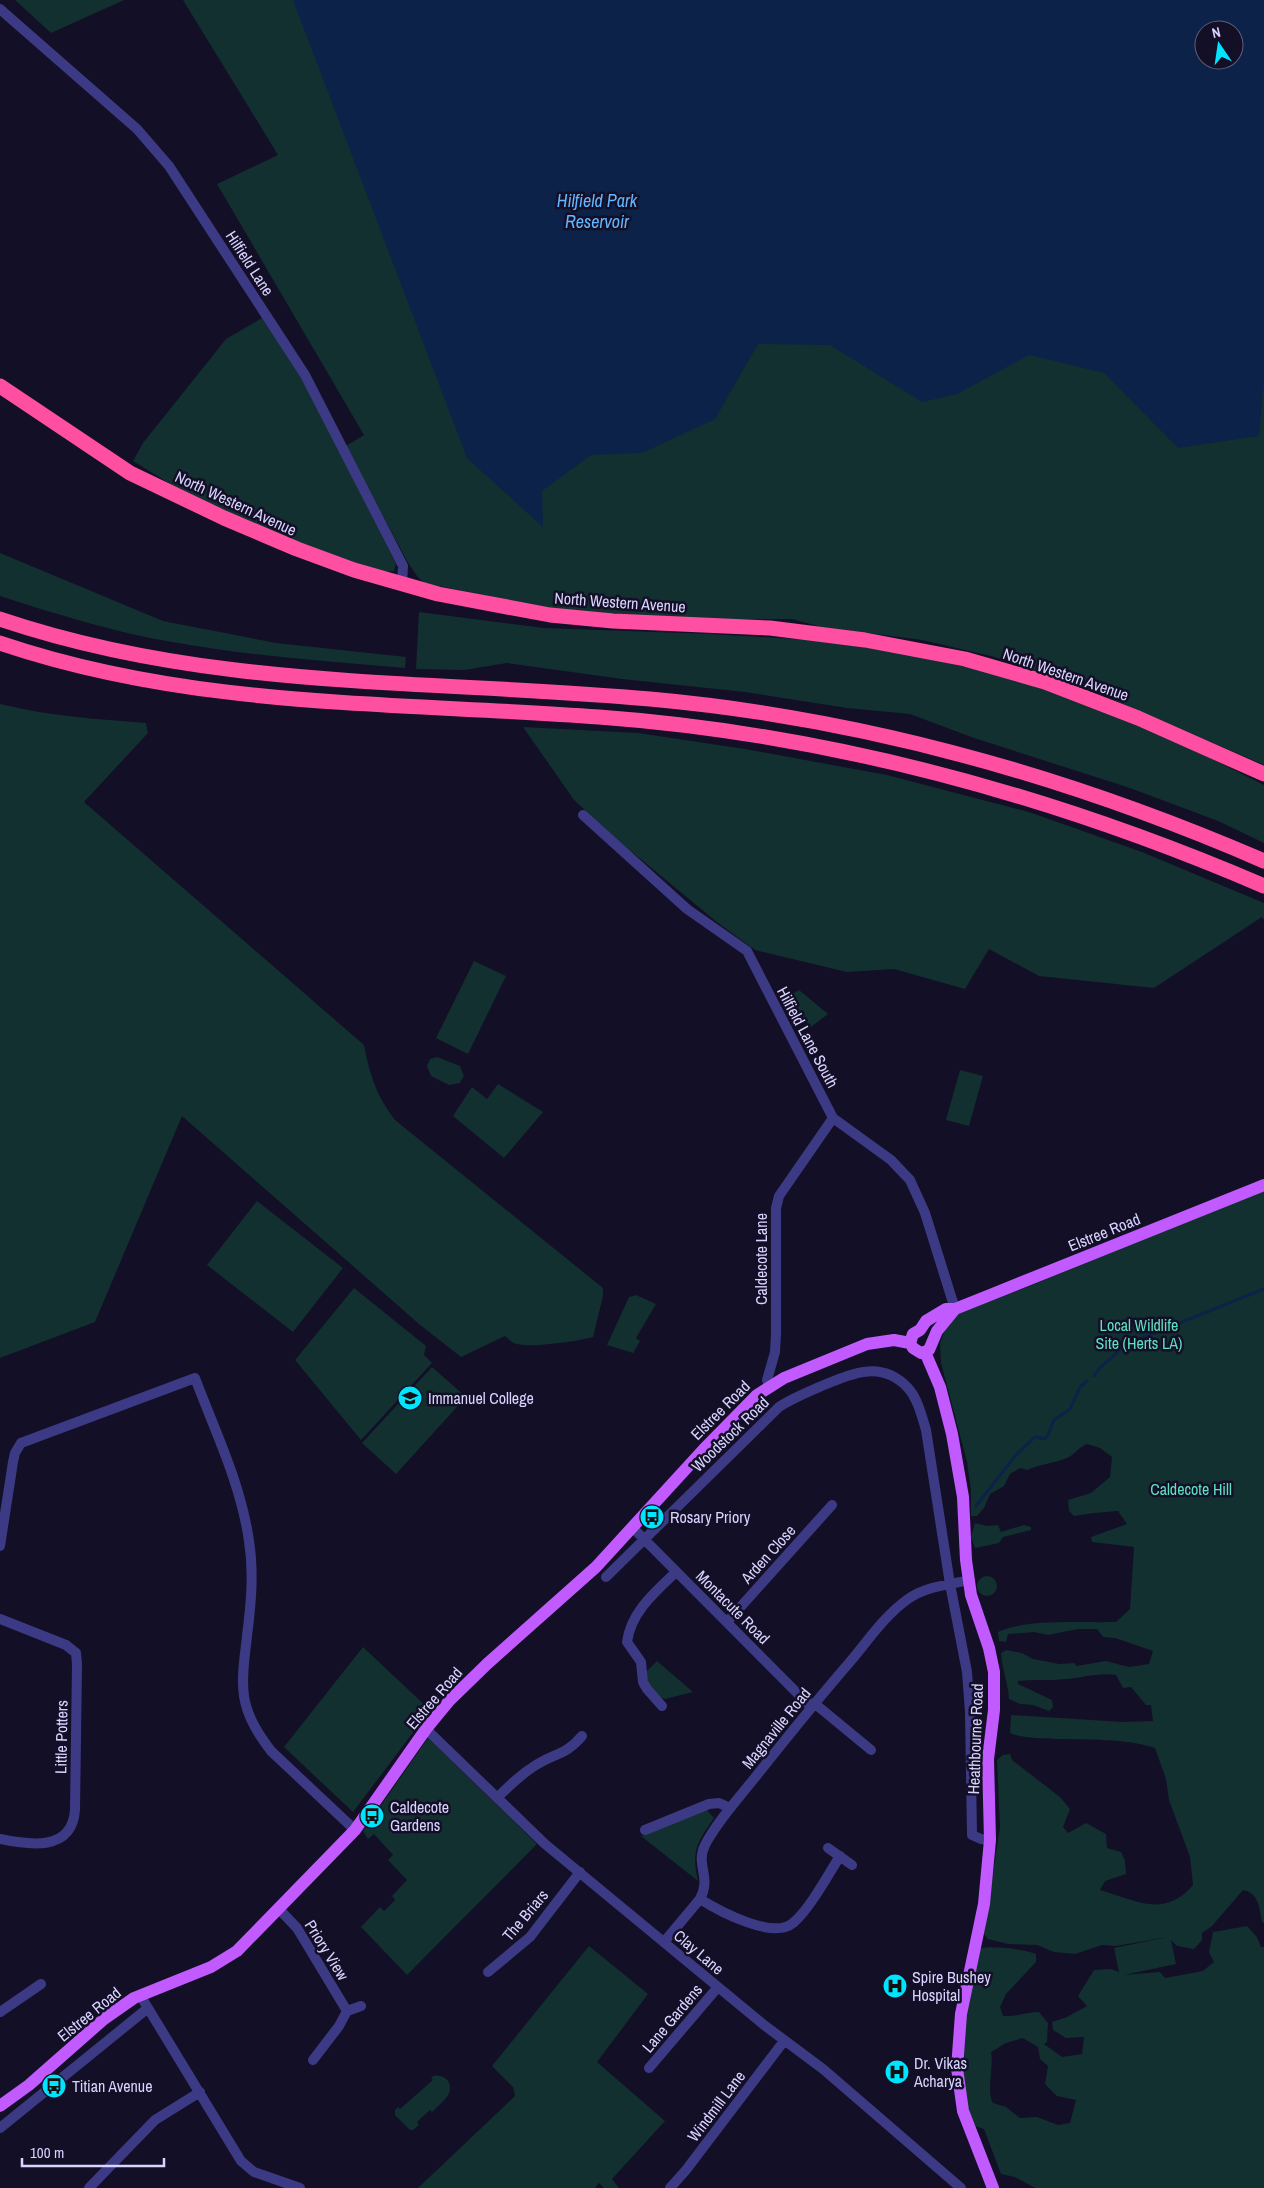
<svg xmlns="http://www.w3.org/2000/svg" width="1264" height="2188" viewBox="0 0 1264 2188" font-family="'Archivo Narrow',sans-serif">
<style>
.green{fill:#12302f;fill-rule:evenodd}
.water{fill:#0c2248;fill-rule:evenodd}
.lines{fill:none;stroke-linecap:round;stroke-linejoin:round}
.stream{stroke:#0c2248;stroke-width:3}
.street{stroke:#3d3a85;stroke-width:10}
.primary{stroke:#c25bff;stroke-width:12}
.highway{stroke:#ff4fa3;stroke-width:15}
.labels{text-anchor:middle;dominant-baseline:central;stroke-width:5;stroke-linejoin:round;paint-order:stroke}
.street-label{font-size:16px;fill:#d9d4ff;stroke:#130f26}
.park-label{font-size:16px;fill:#5fe0c0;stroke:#130f26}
.poi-label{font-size:16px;fill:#d9d4ff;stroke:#130f26;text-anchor:start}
.water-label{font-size:18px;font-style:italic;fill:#62b6ff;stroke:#130f26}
</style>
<rect width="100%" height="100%" fill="#130f26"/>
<!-- green -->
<path class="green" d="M15,0H124L51,33Z
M183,0H1264V765L1084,687L995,657L922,640L821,627L792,619L698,620L554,609L424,583L417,576L407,561L346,446L364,435L217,184L278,155ZM1204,30H1234V60H1204Z
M262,318L302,378L392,556L396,564L394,571L381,572L266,531L172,485L133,461L143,443L226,339Z
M0,553L163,621L276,643L406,657L405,668C327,661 249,656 172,642C113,632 56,614 0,596Z
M419,612L544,628L711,634L846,642L995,673L1075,699L1148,727L1264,785V843L1218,821L1130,788L974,738L910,714L847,708L745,692L622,679L507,663L464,670L416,669Z
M0,704C48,716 97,719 146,723L148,733L84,802L364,1045C370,1075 376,1095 395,1120L603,1288V1296L593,1337C580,1341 526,1349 514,1343C511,1342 508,1338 505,1336L461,1357L419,1324L182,1116L95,1322L0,1358Z
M523,727L638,733L745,749L887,775L1029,812L1142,852L1264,903V920L1262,917L1154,988L1039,976L989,949L965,989L894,969L847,972L755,950L718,923L620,842L574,800Z
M474,961L506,976L468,1054L436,1038Z
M799,990L828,1014L811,1027L785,998Z
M437,1057L460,1066L464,1076L460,1083L449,1085L431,1076L427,1066L430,1059Z
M960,1070L983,1076L969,1126L946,1120Z
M498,1084L543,1112L504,1158L453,1116L472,1087L487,1099Z
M1264,1189V1923L1262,1922C1259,1907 1259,1893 1243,1890L1212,1926L1202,1933V1940L1194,1949L1177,1946L1171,1940L1176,1964L1124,1975L1160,1972L1165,1978L1203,1971L1214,1962L1209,1952L1213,1932L1247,1926L1257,1937L1261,1947H1264V2188H1035L1015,2177L1001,2174L984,2129L975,2126C948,2075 968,2003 978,1949C989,1945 1024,1949 1036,1954V1962L1006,1994L1000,2007L1003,2016C1016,2017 1027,2012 1039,2012L1048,2023L1047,2042L1044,2044L1062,2057L1082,2054L1084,2037L1066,2038L1053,2030L1052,2022L1067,2017L1087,2006L1078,1996L1094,1970L1111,1969L1119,1972L1114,1948L1168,1937L1116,1946L1102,1945L1075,1954L1054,1952L1037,1945L1008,1944L988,1939L984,1934L1000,1827L997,1760L1003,1755L1010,1754L1012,1760L1060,1797L1070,1809L1063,1827L1068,1833L1086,1823L1106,1834L1107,1848L1121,1852L1125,1861L1126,1874L1105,1881L1100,1890C1135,1900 1164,1919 1193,1885L1190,1857L1169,1800L1166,1779L1155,1748C1124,1738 1088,1740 1056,1739C1041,1738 1024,1739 1010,1733L1011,1715L1123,1722L1153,1721L1151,1705H1146L1131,1687L1123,1688L1116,1675C1098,1672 1083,1678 1065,1679C1049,1681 1034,1679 1018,1681V1684L1052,1700L1053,1707L1049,1711L1033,1705L1020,1704L1009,1699C1008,1683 1002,1669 1001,1653L1006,1650L1022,1653L1033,1659L1059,1664L1075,1663L1076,1666L1106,1661L1129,1667L1149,1664L1153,1651L1115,1638L1103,1637L1097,1629H1078L1048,1635L1034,1632L1008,1634L1006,1642L999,1641L998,1632C1028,1618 1083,1623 1116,1622L1130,1609L1134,1547L1092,1542L1091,1537L1127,1524L1118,1511L1094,1513L1074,1516L1069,1511L1068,1500L1091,1493L1110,1477L1112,1457L1100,1448L1087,1444C1079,1447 1074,1455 1067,1458C1054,1463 1041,1464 1027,1470L1020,1468L1010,1474L1004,1486L990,1494L984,1508L977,1516H971V1490L967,1462L941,1363L940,1344L946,1326L960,1312L1020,1290ZM1023,2038L1038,2047L1040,2059L1048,2066L1045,2084L1057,2096L1076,2100L1070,2123L1058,2125L1037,2117L1020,2118L1006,2107L993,2103C986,2092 994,2067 991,2052L1006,2043Z
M257,1201L343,1268L293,1332L207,1265Z
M354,1288L426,1346L424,1355L432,1363L361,1440L295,1360Z
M636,1295L656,1304L636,1338L640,1341L633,1353L607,1345L629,1297Z
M432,1367L466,1397L396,1474L362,1443Z
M975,1523L987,1526L998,1525L1001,1532L1024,1525L1031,1527V1530L1003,1537L999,1543L975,1548L971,1537Z
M977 1586a10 10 0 1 1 20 0a10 10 0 1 1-20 0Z
M363,1647L430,1710L353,1812L284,1747Z
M657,1661L693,1692L665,1699C654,1696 647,1682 646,1672Z
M428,1738L537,1844L407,1975L361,1927L380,1907L384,1911L395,1900L392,1896L407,1880L388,1860L393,1855L374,1834L368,1839L363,1831Z
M706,1809L714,1818C697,1842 691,1851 698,1881L641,1836Z
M589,1946L648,1994L597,2062L665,2121L612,2179L619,2188H604L599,2183L595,2188H418L515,2096L513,2087L492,2066Z
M433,2076C446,2073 455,2085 447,2097C443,2102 437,2107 432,2112L430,2110L417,2122L419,2125L413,2130H410L395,2115V2110L398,2107L400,2109L433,2080L431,2078Z"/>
<!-- water -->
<path class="water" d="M293,0H1264V379L1259,436L1178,448L1104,373L1029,355L957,394L922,402L830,345L758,344L715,419L642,453L591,455L542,491L543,527L467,458ZM1204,30H1234V60H1204Z"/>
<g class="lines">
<!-- stream -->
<path class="stream" d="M1094,1376L1099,1369L1125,1345L1264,1289
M976,1506L1015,1456L1035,1437L1045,1439L1048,1435L1054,1420L1070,1409L1080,1387L1087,1381"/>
<!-- street -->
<path class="street" d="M0,9L137,129L169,166L305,375L403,566L402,584
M583,815L687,909L747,951L833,1118L891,1160L910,1180L925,1213L955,1309
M769,1386L767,1380L775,1352L776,1334V1208L779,1196L833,1118
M633,1528L811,1707
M0,1546L13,1462L15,1453L21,1443L195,1378C215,1431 241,1484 249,1541C254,1573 251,1604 247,1636C245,1656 241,1676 244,1696C247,1717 259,1735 271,1751L355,1830
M606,1577L779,1407C793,1398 808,1392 824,1385C853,1373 882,1360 908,1388C918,1399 922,1417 926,1430L950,1584L967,1672L970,1712L972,1835L981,1839L990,1840
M0,1619L66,1645L76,1653L77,1664L75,1810C72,1852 29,1845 0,1839
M727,1622L832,1505
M814,1703L871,1750
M662,1706L647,1689L643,1682L641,1662L627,1642C631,1612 655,1592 676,1572
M426,1729L545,1844L764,2025L823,2069L961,2188
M497,1798C509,1786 521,1774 536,1765C555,1753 566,1755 582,1736
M645,1830L709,1804L719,1803L730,1808
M828,1848L852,1865
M700,1899C719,1911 773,1940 793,1923C809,1910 828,1875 840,1856
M278,1908L297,1928L347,2011
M664,1942L700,1899C712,1877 695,1865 705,1845C717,1822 737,1800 753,1780C784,1741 816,1701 849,1663C867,1642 885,1615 908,1599C926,1586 949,1585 969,1580
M488,1972L530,1937L580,1872
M140,1995L241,2161L254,2172L300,2188
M0,2012L41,1984
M313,2060L339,2026L347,2011L361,2006
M649,2068L718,1987
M0,2128L148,2008
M89,2188L155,2120L200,2092
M670,2188L686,2170L784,2041"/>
<!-- primary -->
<path class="primary" d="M955,1309L937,1331L929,1350L921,1353L913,1348L910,1343L913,1334L920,1330L926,1321L946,1309H955L995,1293L1264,1185
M925,1352L940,1387L952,1434L963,1497L966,1560L971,1595L989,1648L994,1672V1710L988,1759L990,1840L984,1904L961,2014L957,2068L963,2111L993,2188
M0,2106L29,2085L104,2019L134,1998L211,1967L237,1951L355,1830L426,1729L449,1701L487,1664L596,1567L704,1449L757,1395L784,1378L867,1344L894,1340L910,1343"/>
<!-- highway -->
<path class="highway" d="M0,386L130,473L224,518L297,549L354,570L438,594L550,615L613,621L770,628L865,640L965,659L1045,682L1138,718L1264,774
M0,619C213,691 430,679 650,699C861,718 1070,777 1264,861
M0,643C195,709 397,702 599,717C829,734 1052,795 1264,886"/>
</g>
<!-- icons -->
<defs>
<symbol id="school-disc" viewBox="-11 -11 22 22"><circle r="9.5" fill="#00e5ff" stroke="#130f26"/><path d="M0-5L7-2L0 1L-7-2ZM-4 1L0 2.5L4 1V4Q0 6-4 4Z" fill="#111"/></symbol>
<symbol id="bus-disc" viewBox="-11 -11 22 22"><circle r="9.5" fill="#00e5ff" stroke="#130f26"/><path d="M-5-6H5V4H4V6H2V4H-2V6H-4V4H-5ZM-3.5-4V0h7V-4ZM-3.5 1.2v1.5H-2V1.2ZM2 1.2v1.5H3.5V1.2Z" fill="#111"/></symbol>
<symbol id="hospital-disc" viewBox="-11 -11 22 22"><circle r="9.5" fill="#00e5ff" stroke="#130f26"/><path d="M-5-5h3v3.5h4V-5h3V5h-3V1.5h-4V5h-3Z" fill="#111"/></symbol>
</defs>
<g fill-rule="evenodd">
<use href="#school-disc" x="396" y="1384" width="28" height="28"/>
<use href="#bus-disc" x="638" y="1503" width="28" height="28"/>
<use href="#bus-disc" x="358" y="1802" width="28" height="28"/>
<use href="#hospital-disc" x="881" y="1972" width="28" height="28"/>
<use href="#hospital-disc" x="883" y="2058" width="28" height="28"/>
<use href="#bus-disc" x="40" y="2072" width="28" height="28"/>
</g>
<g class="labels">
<!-- street labels -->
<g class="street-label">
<text transform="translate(250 263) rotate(57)">Hilfield Lane</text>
<text transform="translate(236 503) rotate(25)">North Western Avenue</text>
<text transform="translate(620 602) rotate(4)">North Western Avenue</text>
<text transform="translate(1066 674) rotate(19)">North Western Avenue</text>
<text transform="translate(808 1037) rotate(62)">Hilfield Lane South</text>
<text transform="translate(1104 1232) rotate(-22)">Elstree Road</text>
<text transform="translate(761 1259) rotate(-90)">Caldecote Lane</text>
<text transform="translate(720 1410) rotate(-45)">Elstree Road</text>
<text transform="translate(730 1434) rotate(-44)">Woodstock Road</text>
<text transform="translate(768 1554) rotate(-48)">Arden Close</text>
<text transform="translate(733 1607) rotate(45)">Montacute Road</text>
<text transform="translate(434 1698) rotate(-49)">Elstree Road</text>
<text transform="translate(776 1728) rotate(-51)">Magnaville Road</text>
<text transform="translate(61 1737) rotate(-89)">Little Potters</text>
<text transform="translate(975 1739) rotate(-88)">Heathbourne Road</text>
<text transform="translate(525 1915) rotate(-50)">The Briars</text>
<text transform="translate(327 1950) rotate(58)">Priory View</text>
<text transform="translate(699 1952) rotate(40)">Clay Lane</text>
<text transform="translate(89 2014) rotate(-39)">Elstree Road</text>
<text transform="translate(672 2018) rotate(-50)">Lane Gardens</text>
<text transform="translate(716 2106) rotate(-53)">Windmill Lane</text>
</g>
<!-- park labels -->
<g class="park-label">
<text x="1139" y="1325">Local Wildlife<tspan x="1139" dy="18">Site (Herts LA)</tspan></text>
<text x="1191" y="1489">Caldecote Hill</text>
</g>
<!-- poi labels -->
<g class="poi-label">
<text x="428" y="1398">Immanuel College</text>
<text x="670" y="1517">Rosary Priory</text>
<text x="390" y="1807">Caldecote<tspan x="390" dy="18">Gardens</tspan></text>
<text x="912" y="1977">Spire Bushey<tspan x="912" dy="18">Hospital</tspan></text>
<text x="914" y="2063">Dr. Vikas<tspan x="914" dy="18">Acharya</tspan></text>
<text x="72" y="2086">Titian Avenue</text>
</g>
<!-- water labels -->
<g class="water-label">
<text x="597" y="200">Hilfield Park<tspan x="597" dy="21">Reservoir</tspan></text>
</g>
</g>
<!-- north arrow -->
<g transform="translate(1219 45) rotate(347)"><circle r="24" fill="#130f26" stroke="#625e7d"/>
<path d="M0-4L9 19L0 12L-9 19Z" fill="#00e5ff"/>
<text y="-8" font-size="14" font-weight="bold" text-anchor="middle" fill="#d9d4ff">N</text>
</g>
<!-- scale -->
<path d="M22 2158v8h142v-8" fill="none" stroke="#d9d4ff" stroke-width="2.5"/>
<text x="30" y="2158" font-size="15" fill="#d9d4ff" stroke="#130f26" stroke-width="4" paint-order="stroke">100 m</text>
</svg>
